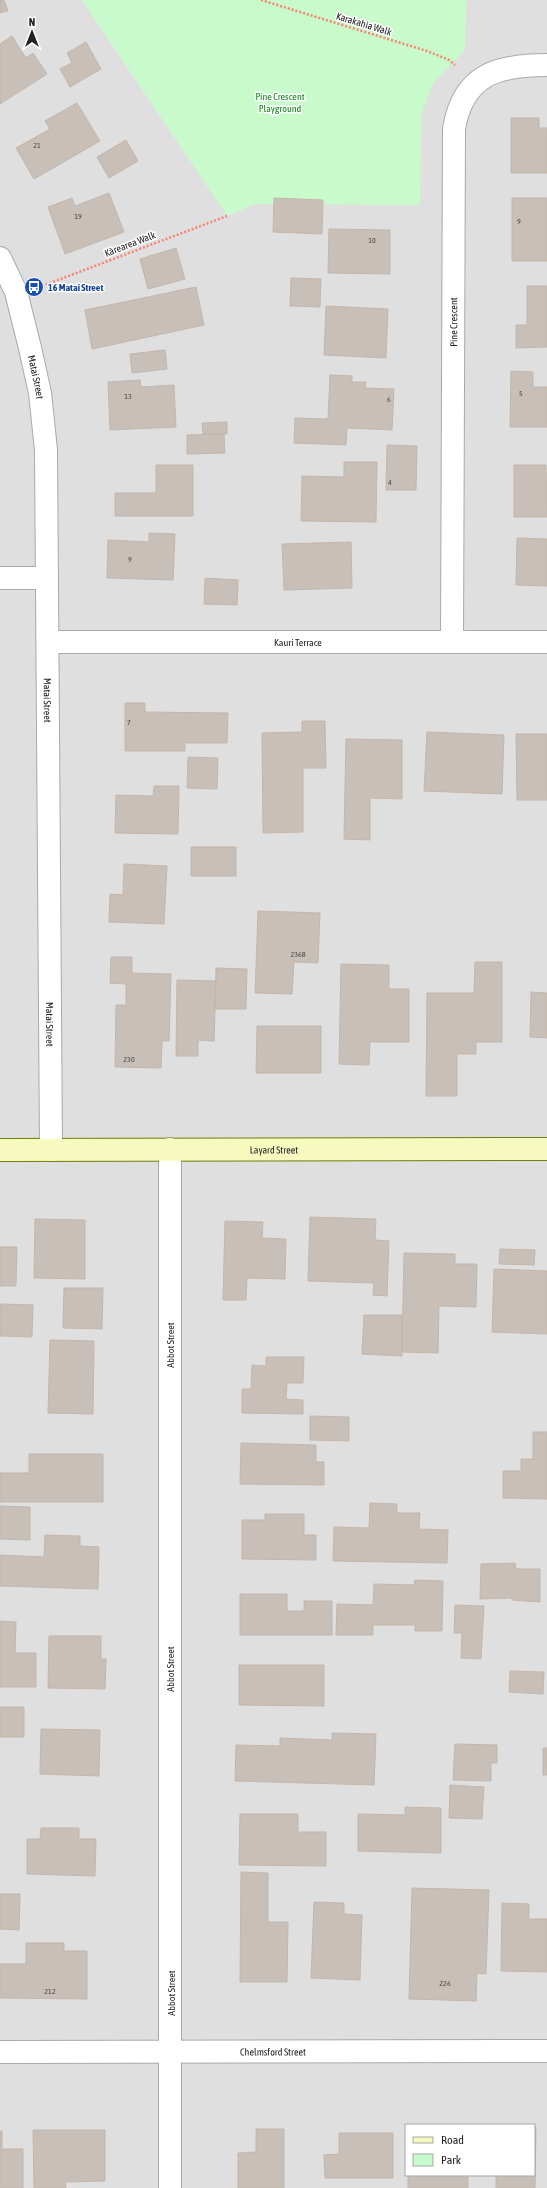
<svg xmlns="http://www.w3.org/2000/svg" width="547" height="2188" viewBox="0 0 547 2188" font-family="'Asap Condensed',sans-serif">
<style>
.residential{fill:#e0dfdf;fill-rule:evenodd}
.park{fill:#c8facc}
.building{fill:#c7bfb8;stroke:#c4b6ab}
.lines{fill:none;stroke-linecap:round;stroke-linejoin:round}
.street-casing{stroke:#a9a9a9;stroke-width:24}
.secondary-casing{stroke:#707d05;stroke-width:24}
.path{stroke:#fa8072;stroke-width:2.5;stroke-dasharray:2 2;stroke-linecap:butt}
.street{stroke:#fff;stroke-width:22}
.secondary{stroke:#f7fabf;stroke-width:22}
.labels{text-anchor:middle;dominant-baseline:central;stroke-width:3;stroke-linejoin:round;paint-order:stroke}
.number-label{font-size:8px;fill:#4b4948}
.street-label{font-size:10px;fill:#222;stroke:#fff}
.park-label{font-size:10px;fill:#0c8416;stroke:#fff}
.transit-label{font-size:10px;font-weight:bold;fill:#164399;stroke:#fff;text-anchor:start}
</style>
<rect width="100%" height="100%" fill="#f2efe9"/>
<!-- residential -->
<path class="residential" d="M0,0H547V2188H0ZM406,2125H534V2175H406Z"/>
<!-- park -->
<path class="park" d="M82,0H466L465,50L433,83L421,115L420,205L255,204L227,216Z"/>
<!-- building -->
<path class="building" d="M0,0H4L8,11L0,13Z
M12,36L26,58L33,53L47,74L0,104V44Z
M86,42L101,69L70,87L60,69L72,63L67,53Z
M77,103L100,141L34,179L16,148L50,129L45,121Z
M511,118H539V128H547V173H511Z
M126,140L138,161L109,178L97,157Z
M109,193L124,232L65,254L48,207L72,198L75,206Z
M274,198L323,200L322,234L273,232Z
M512,198H547V261H512Z
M329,229L390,230V274L328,273Z
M176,248L185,279L148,289L140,259Z
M291,278L321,279L320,307L290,306Z
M527,286H547V347L516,348V325H527Z
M196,287L204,325L92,349L85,310Z
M326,306L388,309L386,358L324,355Z
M165,350L167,369L132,373L130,354Z
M511,371L533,372V387H547V427H510Z
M330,375L352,376V382H366L365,388L394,389L392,430L347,428L346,445L294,443L295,418L328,419Z
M140,380L141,387L174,385L176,427L110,430L108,382Z
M227,422V434H203L202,423Z
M224,434L225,453L187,454V435Z
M387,445L417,446L416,490H386Z
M344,462H377L376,522L301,521L302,476L344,477Z
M156,465H193V516H115V493H156Z
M514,465H546L547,517H514Z
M149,533L175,534L173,580L107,578L108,540L149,542Z
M517,538L547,539V586L516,585Z
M351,542L352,588L284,590L282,544Z
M205,578L238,580L237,605L204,604Z
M125,703H145V712L228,713L227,743H185V751H125Z
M302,721H325L326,768H303V832L263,833L262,733L302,732Z
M427,732L504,735L502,794L424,791Z
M516,734H547V800H517Z
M346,739L402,740V799L370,798V840L344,839Z
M188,757L218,758L217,789L187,788Z
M154,786H179L178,834L115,833L116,795L153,796Z
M191,847H236V876H191Z
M124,864L167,866L164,924L109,922L110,894L123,895Z
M258,911L320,913L318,963L294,962L292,994L255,993Z
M111,957H132V973L171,974L169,1041H162L161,1068L115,1067L116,1005H126V984L110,983Z
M475,962H502V1042H476V1054H457V1096H426L427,993H474Z
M341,964L389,965V989H409V1042H370L369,1065L339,1064Z
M216,968L247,969L246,1009H215Z
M177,980L216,981L214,1041L198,1040V1056H176Z
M531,992L547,993V1038L530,1037Z
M257,1026H321V1073H256Z
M310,1217L376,1219L375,1240L389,1241L387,1296L373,1295L374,1283L308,1281Z
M35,1219L85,1220V1279L34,1278Z
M225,1221L263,1222L262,1238L286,1239L285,1279L247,1278L246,1300H223Z
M0,1247H17L16,1286H0Z
M500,1249L535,1250L534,1265L499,1264Z
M404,1253L455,1254V1264H477L476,1307L439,1306L438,1353L402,1352Z
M494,1269L547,1271V1334L492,1332Z
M64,1288H103L102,1329L63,1328Z
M0,1304L33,1305L32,1337L0,1336Z
M364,1315H402V1356L362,1354Z
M50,1340L94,1341L93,1414L48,1413Z
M266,1357H304L303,1383H287L286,1399L303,1400V1414L242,1413V1389H251L252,1365L266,1366Z
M310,1416L349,1417V1441L310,1440Z
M533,1432H547V1499L503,1498V1471H521V1459H533Z
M241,1443L316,1445V1462H324V1485L240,1484Z
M29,1454H103V1502H0V1473H29Z
M370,1503L397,1504V1513H420L419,1529L448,1530L447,1563L333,1561L334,1527L369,1528Z
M0,1506L30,1507V1540L0,1539Z
M265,1514H304V1535H316V1560L242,1559V1520H265Z
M45,1535L80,1536V1546L99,1547L98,1589L0,1586V1555L44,1557Z
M515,1563L516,1569H540V1602L512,1600V1598L480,1599L481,1564Z
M415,1580L443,1581L442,1631H415V1625H373V1635H336L337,1604L373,1605L374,1584L414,1585Z
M240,1594H287V1611H304V1601H332V1635H240Z
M455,1605L484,1606L481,1659L461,1658L462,1633H454Z
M0,1621L16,1622L15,1653H36V1687H0Z
M49,1636H101V1659H106L105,1689L48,1688Z
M239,1665H324V1706L239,1705Z
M510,1671L544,1672L543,1694L509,1692Z
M0,1707H24V1737H0Z
M41,1729L100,1730L99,1776L40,1774Z
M332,1733L376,1734L374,1785L235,1781L236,1745L280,1746V1738L332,1740Z
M455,1744L497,1745V1763H491V1781L453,1780Z
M543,1748H547V1775H543Z
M450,1785L484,1787L482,1819L449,1818Z
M405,1807L441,1808V1853L358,1851V1814L405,1815Z
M240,1814H298V1832H326V1866L239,1865Z
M41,1828H79V1839H96L95,1876L27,1874V1839H40Z
M241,1872L268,1873V1922H288L287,1982H240Z
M412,1888L489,1890L486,1974L477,1973L476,2001L409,1999Z
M0,1894H20L19,1930L0,1929Z
M314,1902L344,1903V1914L362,1915L360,1980L311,1978Z
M502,1903L529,1904V1919H547V1972L501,1971Z
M26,1943H64V1951H87V1999L0,1998V1964H26Z
M534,2127H536L535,2188H496V2175H534Z
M256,2129H284V2188H238V2153L256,2152Z
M33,2130H105V2181L65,2182L66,2188H34Z
M0,2131H2V2149H23V2188H0Z
M339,2133H393V2178H325L324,2155L339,2154Z
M408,2175H463V2177H468V2188H408Z"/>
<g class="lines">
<defs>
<g id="street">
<path id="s1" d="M0,258L16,292L30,348L40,393L46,450L51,1150"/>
<path d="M0,578H47"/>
<path id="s2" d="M48,642H547"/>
<path id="s3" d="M452,642L454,129C463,74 498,65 547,65"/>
<path d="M170,1149V2188"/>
<path id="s4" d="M0,2052L547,2051"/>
</g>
<g id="secondary">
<path id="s5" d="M0,1150L547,1149"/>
</g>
</defs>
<!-- street casing -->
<use href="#street" class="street-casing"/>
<!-- secondary casing -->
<use href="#secondary" class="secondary-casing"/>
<!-- path -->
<path class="path" d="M261,0L427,51L449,60L455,65
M42,286L227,216"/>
<!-- street -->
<use href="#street" class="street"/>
<!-- secondary -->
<use href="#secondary" class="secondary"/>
</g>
<!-- icons -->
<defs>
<symbol id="bus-disc" viewBox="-11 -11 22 22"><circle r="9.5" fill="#1a4fb4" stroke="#fff"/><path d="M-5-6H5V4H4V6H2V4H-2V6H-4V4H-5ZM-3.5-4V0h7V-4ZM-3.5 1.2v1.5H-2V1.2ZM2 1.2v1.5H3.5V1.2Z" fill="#fff"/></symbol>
</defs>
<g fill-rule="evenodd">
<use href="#bus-disc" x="23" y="276" width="22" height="22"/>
</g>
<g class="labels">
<!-- number labels -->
<g class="number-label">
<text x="37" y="145">21</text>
<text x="78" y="216">19</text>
<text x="519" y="221">9</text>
<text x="372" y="240">10</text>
<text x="521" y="393">5</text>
<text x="128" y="396">13</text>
<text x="389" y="399">6</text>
<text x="390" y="482">4</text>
<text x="130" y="559">9</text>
<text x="129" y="722">7</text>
<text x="298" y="954">236B</text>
<text x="129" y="1059">230</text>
<text x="445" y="1983">226</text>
<text x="50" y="1991">212</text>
</g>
<!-- street labels -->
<g class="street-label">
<text transform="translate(364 24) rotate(17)">Karakahia Walk</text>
<text transform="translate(130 244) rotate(-21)">Kārearea Walk</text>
<text stroke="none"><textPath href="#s3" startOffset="320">Pine Crescent</textPath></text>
<text stroke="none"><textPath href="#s1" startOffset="125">Matai Street</textPath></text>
<text stroke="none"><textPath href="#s2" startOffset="250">Kauri Terrace</textPath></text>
<text stroke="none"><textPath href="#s1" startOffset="449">Matai Street</textPath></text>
<text stroke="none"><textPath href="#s1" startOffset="773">Matai Street</textPath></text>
<text stroke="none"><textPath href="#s5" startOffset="274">Layard Street</textPath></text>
<text transform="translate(170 1345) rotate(-90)">Abbot Street</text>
<text transform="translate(170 1669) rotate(-90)">Abbot Street</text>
<text transform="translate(171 1993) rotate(-90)">Abbot Street</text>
<text stroke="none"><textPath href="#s4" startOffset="273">Chelmsford Street</textPath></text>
</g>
<!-- park labels -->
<g class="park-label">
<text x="280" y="96">Pine Crescent<tspan x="280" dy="12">Playground</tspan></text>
</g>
<!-- transit labels -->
<g class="transit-label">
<text x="48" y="287">16 Matai Street</text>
</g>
</g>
<!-- legend -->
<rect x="405" y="2124" width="130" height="52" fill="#ffffff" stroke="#a7a7a7"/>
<rect x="413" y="2137" width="20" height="6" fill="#f7fabf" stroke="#a7a7a7"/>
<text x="441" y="2144" font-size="12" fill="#222222">Road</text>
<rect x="413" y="2154" width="20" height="12" fill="#c8facc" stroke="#a7a7a7"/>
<text x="441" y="2164" font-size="12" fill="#222222">Park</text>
<!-- north arrow -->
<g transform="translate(32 32)" stroke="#ffffff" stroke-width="3" paint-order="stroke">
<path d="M0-3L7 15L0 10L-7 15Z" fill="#222222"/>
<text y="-6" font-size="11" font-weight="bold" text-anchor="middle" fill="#222222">N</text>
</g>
</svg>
